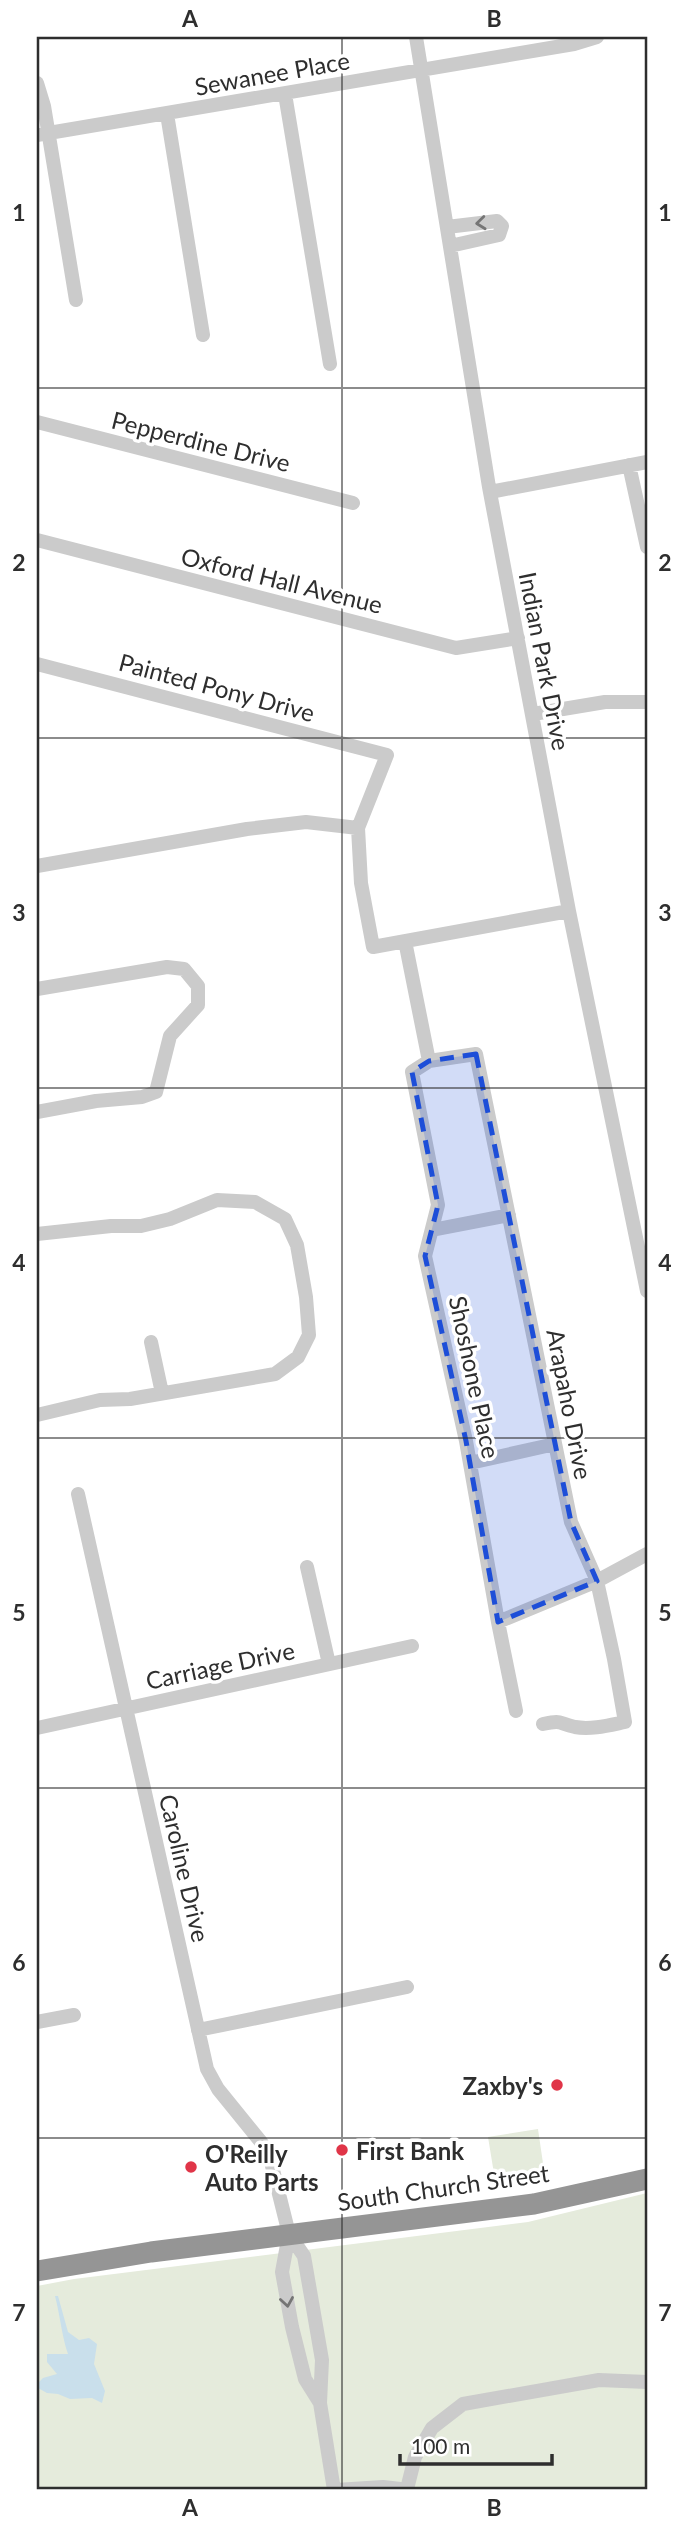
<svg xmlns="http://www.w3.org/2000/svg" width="684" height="2527" viewBox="0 0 684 2527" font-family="Lato,sans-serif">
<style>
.green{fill:#e5ebdc}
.water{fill:#c9dfeb}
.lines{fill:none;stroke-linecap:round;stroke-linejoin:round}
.minor{stroke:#cbcbcb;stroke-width:14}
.highway{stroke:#959595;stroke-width:21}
.oneway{stroke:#757575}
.marked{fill:#1d4ed8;fill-opacity:0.2;stroke:#1d4ed8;stroke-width:5;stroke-dasharray:14 9;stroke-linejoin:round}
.grid{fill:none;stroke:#2e2e2e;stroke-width:2;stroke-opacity:0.55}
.poi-dot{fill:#e03548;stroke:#fff;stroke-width:2.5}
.labels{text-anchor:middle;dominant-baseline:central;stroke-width:7;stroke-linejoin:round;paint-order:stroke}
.street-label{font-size:24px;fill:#2e2e2e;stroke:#fff}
.poi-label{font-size:24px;font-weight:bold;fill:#2e2e2e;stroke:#fff;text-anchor:start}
.neatline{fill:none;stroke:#2e2e2e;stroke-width:2.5}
.grid-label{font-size:23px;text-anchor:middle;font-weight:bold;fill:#2e2e2e}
</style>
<rect width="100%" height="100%" fill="#fff"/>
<!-- green -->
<path class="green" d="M538,2129L545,2177L496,2186L488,2137Z
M647,2193V2490H37V2286L74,2279L528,2222Z"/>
<!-- water -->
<path class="water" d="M55,2296H58L68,2332L79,2340L89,2338L97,2344L94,2364L105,2391L102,2403L92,2398L70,2399L58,2394L47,2393L38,2388L37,2384L43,2378L57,2374L47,2362V2354H68C62,2337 60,2315 55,2296Z"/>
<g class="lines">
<!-- minor -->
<path class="minor" d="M416,37L489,487L569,911L647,1291
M37,83L44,106L76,300
M285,94L330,364
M167,114L203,335
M37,135L574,44L597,37
M447,227L497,221L502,226L499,235L450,246
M37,422L353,503
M629,465L647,547
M490,492L647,462
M37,540L456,648L518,638
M37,664L387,755L358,828L361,883L373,947L569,911
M533,714L605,702H647
M37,866L247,829L306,822L358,828
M405,941L429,1061
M37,989L167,967L184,969L198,986V1005L170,1036L156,1092L142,1097L96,1101L37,1112
M432,1230L509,1215
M37,1234L111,1226H141L170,1219L217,1200L255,1202L285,1219L297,1245L306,1297L309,1335L298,1357L275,1374L130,1399L100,1400L37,1415
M151,1342L162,1393
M470,1463L555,1444
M78,1494L207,2069L218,2089L261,2142L270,2158L289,2234L304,2256L322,2360L320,2403L334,2490
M307,1567L329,1664
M498,1622L597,1581L647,1554
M516,1711L498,1622L466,1441L425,1256L438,1205L412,1072L429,1061L476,1054L571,1522L597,1581L614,1659L625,1722C610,1725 591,1730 575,1727C557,1723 563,1720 543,1724
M37,1728L412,1646
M37,2022L74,2015
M198,2030L407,1987
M289,2234L282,2272L292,2327L305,2379L320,2403
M407,2489L415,2457L432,2428L463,2404L599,2380L647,2382
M336,2490L383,2487L409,2490"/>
<!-- highway -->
<path class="highway" d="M37,2271L151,2252L534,2204L647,2179"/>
</g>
<!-- one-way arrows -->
<defs><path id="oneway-chevron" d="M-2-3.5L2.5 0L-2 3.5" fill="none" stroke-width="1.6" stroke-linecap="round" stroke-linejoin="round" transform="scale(1.75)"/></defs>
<g class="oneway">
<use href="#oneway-chevron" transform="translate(481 223) rotate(174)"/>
<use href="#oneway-chevron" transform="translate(287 2302) rotate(81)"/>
</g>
<!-- marked area -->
<path class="marked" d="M476,1054L571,1522L597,1581L498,1622L466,1441L425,1256L438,1205L412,1072L429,1061Z"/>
<!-- grid -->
<path class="grid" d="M342,37V2490M37,388H647M37,738H647M37,1088H647M37,1438H647M37,1788H647M37,2138H647"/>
<!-- markers -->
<g class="poi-dot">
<circle cx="557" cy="2085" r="7"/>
<circle cx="342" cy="2150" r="7"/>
<circle cx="191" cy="2167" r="7"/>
</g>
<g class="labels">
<!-- street labels -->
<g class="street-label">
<text transform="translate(272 73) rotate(-10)">Sewanee Place</text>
<text transform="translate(201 441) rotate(14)">Pepperdine Drive</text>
<text transform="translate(282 580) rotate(14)">Oxford Hall Avenue</text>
<text transform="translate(545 661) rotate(79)">Indian Park Drive</text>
<text transform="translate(217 687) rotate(15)">Painted Pony Drive</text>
<text transform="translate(475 1377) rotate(78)">Shoshone Place</text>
<text transform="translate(570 1404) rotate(79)">Arapaho Drive</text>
<text transform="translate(220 1665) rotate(-12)">Carriage Drive</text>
<text transform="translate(185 1868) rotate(77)">Caroline Drive</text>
<text transform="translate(443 2187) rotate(-8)">South Church Street</text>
</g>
<!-- poi labels -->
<g class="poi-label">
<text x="543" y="2085" text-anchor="end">Zaxby's</text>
<text x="356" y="2150">First Bank</text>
<text x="205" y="2153">O'Reilly<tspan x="205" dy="28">Auto Parts</tspan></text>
</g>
</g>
<!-- border -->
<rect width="684" height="2527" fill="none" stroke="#ffffff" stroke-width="77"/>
<!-- scale -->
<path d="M400 2454v10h152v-10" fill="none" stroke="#2e2e2e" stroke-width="3.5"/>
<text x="411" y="2454" font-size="21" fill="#2e2e2e" stroke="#ffffff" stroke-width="5" paint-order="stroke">100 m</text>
<rect x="38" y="38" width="608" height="2450" class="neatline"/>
<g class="grid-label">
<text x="190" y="27">A</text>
<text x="494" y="27">B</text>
<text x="19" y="221">1</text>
<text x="665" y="221">1</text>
<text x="19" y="571">2</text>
<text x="665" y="571">2</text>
<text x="19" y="921">3</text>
<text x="665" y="921">3</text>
<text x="19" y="1271">4</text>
<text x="665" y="1271">4</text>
<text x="19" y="1621">5</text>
<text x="665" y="1621">5</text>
<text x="19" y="1971">6</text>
<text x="665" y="1971">6</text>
<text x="19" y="2321">7</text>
<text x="665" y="2321">7</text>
<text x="190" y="2516">A</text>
<text x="494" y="2516">B</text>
</g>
</svg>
